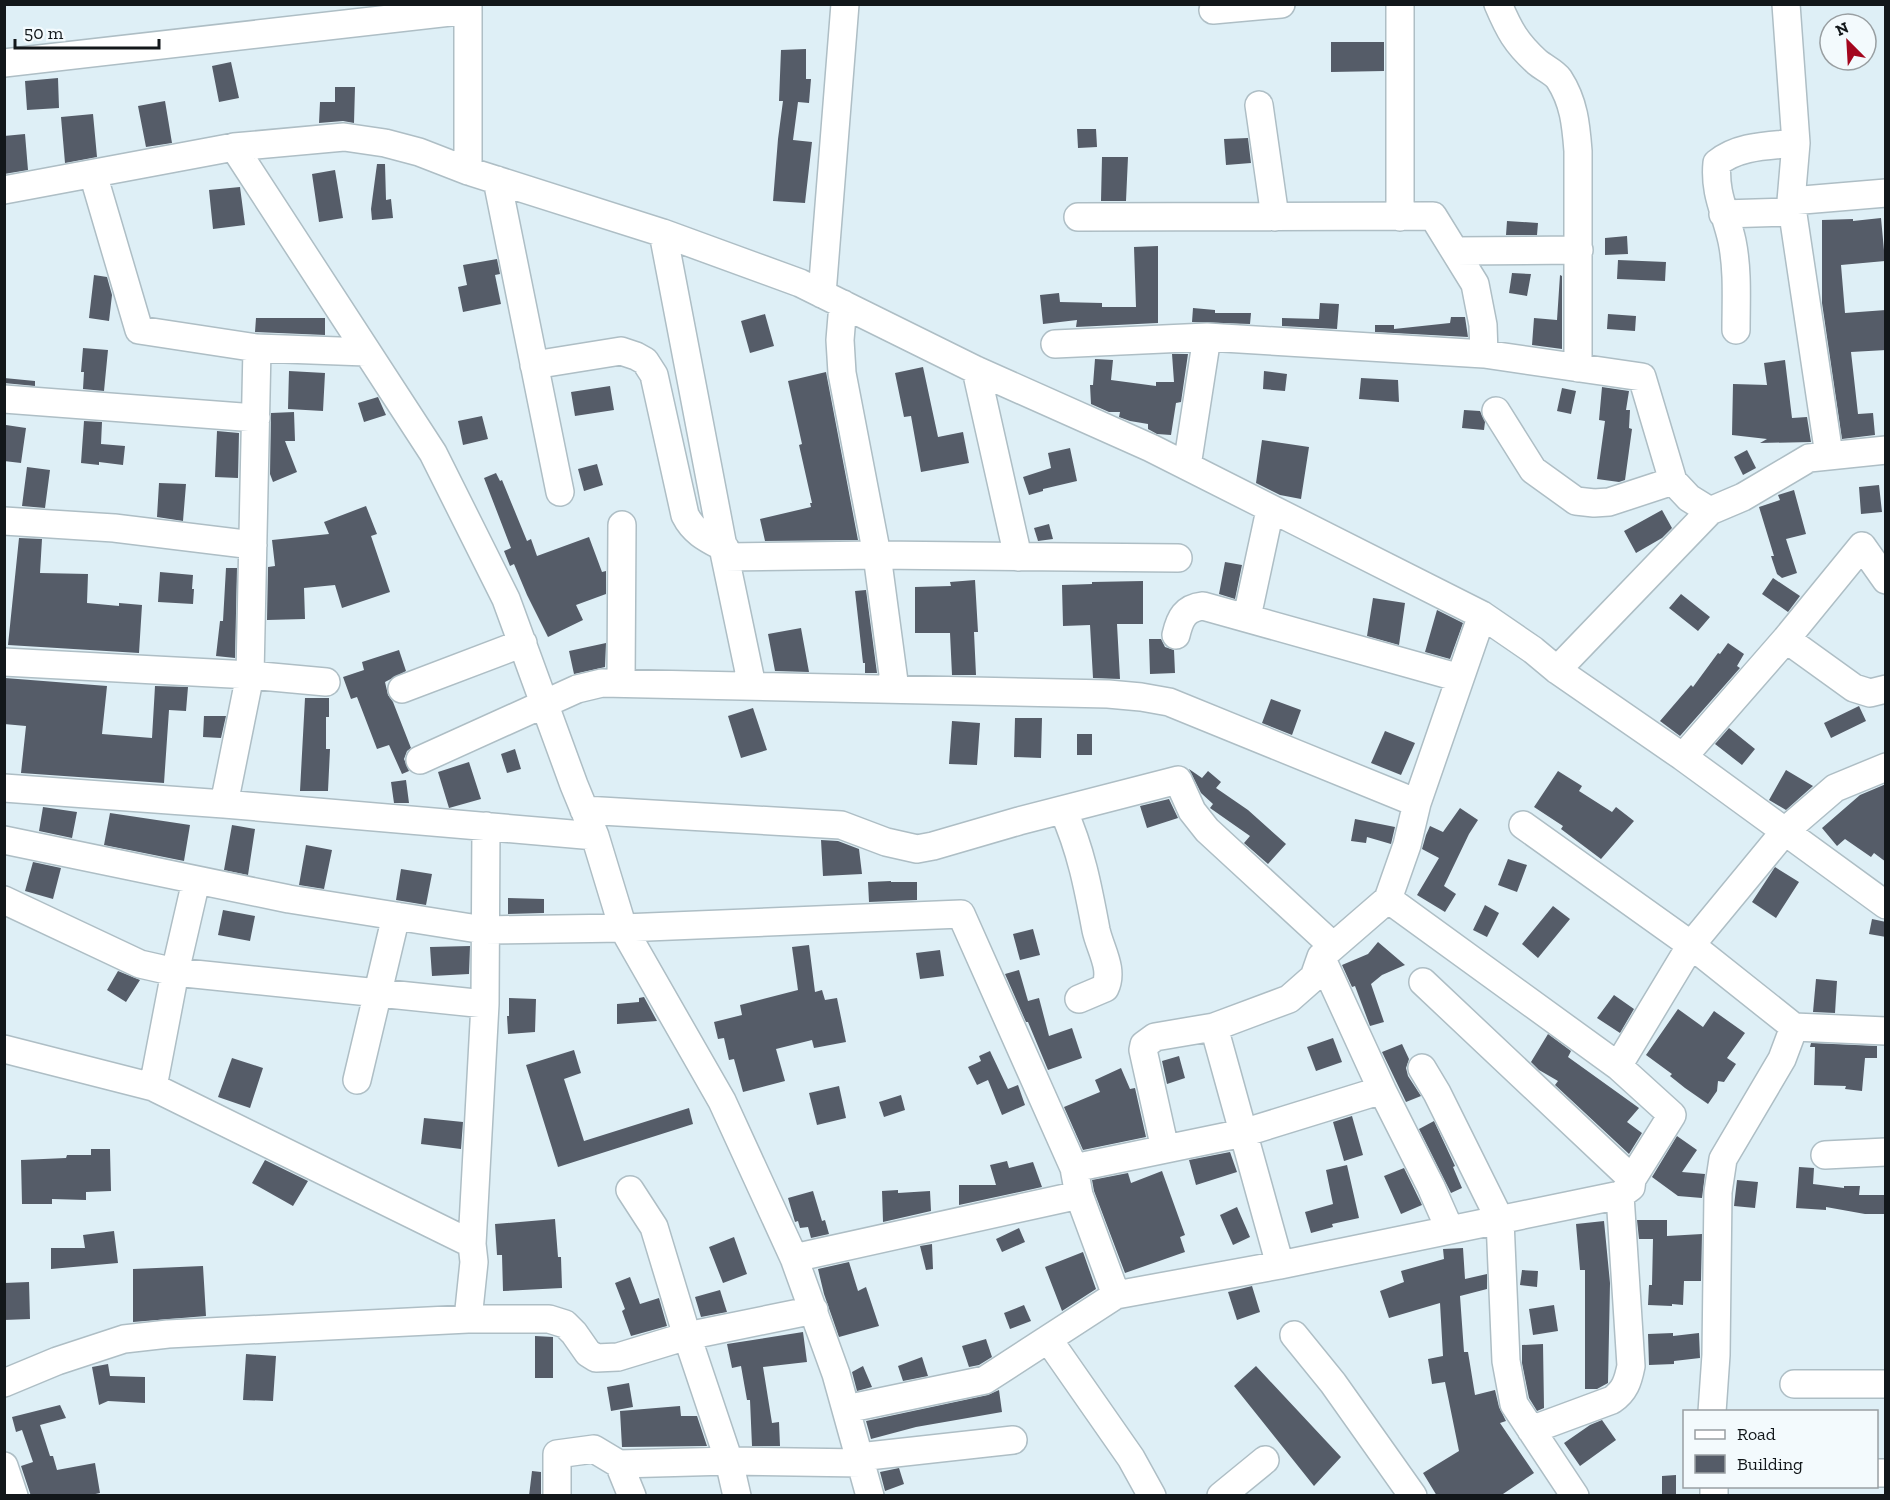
<svg xmlns="http://www.w3.org/2000/svg" width="1890" height="1500" viewBox="0 0 1890 1500" font-family="'Zilla Slab',serif">
<style>
.building{fill:#555c68}
.lines{fill:none;stroke-linecap:round;stroke-linejoin:round}
.minor-casing{stroke:#aebec5;stroke-width:30}
.minor{stroke:#fff;stroke-width:27}
</style>
<rect width="100%" height="100%" fill="#deeff6"/>
<!-- building -->
<path class="building" d="M1331,42H1384V71L1331,72Z
M806,49V79H811L809,103L798,102L793,140L812,142L805,203L773,201L778,139L783,101H779L781,50Z
M231,62L239,98L219,102L212,66Z
M58,78L59,108L27,110L25,81Z
M335,87H355L354,123L343,121L319,123L320,102H335Z
M165,101L172,143L146,147L138,106Z
M93,114L97,157L65,163L61,117Z
M1077,129H1096L1097,147L1078,148Z
M25,134L28,170L4,174V136Z
M1248,138L1251,163L1226,165L1224,139Z
M1102,157H1128L1126,201H1101Z
M377,164H385L386,200L391,199L393,218L372,220L371,209Z
M335,170L343,218L319,222L312,174Z
M240,187L245,225L213,229L209,190Z
M1881,218L1885,261L1841,265L1845,313L1886,310V350L1851,352L1858,414L1873,413L1875,435L1842,439L1822,303V220L1853,219V221Z
M1507,221L1538,223L1537,235H1506Z
M1627,236L1628,254L1605,255V238Z
M1158,246V323L1076,327L1077,320L1043,324L1040,295L1059,293L1060,302L1102,303V307H1136L1134,247Z
M497,259L500,274L495,275L501,304L463,312L458,287L467,285L463,265Z
M1618,260L1666,262L1665,281L1617,279Z
M1512,273L1531,274L1527,296L1509,293Z
M94,275L107,277L112,295L109,321L89,318Z
M1560,275L1562,276V349L1532,345L1534,318L1557,320Z
M1320,303L1339,304L1337,329L1282,326V318L1319,319Z
M1193,308L1215,310V313H1251L1250,324L1192,322Z
M765,314L774,346L750,353L741,321Z
M1608,314L1636,316L1635,331L1607,329Z
M1451,317H1465L1468,337L1375,332V325H1394V329L1450,323Z
M256,318H325V335L255,332Z
M83,348L108,350L104,391L83,389L84,372H81Z
M1172,354H1188L1181,402L1176,403L1171,435L1157,434L1148,429V424L1130,421L1119,417L1120,412H1109L1091,404L1090,385H1093L1095,359L1113,360L1111,380L1156,386V382H1174Z
M1785,360L1792,418L1807,417L1811,442L1760,443L1767,439L1732,435L1733,384L1767,385L1764,363Z
M923,367L938,437L963,432L969,463L921,472L911,416L904,417L895,373Z
M289,371L325,373L323,411L288,409Z
M1264,371L1287,374L1285,391L1263,389Z
M826,372L858,540L765,541L760,519L811,507L810,503H812L799,445L802,444L788,381Z
M4,378L35,381V386L4,383Z
M1361,378L1398,380L1399,402L1359,399Z
M610,386L614,410L575,416L571,392Z
M1602,387L1629,391L1626,410H1630L1629,428L1632,429L1625,480L1619,482L1597,479L1605,421L1599,420Z
M1562,388L1576,391L1571,414L1557,411Z
M378,397L386,415L364,422L358,403Z
M1464,410L1480,411L1485,422L1484,430L1462,428Z
M294,412L295,441H285L297,472L273,482L270,474L271,413Z
M482,416L488,439L463,445L458,421Z
M84,421L102,422L101,444L125,446L123,465L99,462V465L81,463Z
M6,425L26,428L21,463L4,461Z
M217,431L239,433L238,478L215,477Z
M1262,440L1309,447L1301,499L1280,495L1256,483Z
M1070,448L1077,481L1043,489V491L1029,495L1023,477L1051,468L1048,453Z
M1747,450L1756,468L1743,475L1734,457Z
M597,464L603,485L584,491L578,469Z
M27,467L50,470L45,508L22,506Z
M496,473L500,481L502,480L527,541L531,539L537,556L589,537L602,572L606,571V594L576,605L583,620L548,637L527,595L514,564L510,566L504,551L511,548L484,478Z
M159,483L186,484L183,521L157,517Z
M1879,485L1882,512L1861,514L1859,487Z
M1794,490L1806,534L1786,539L1797,573L1782,578L1777,574L1771,556H1774L1759,507L1780,500L1778,495Z
M366,506L377,534L371,536L390,592L342,608L335,585L304,588L305,619L267,620L268,567L275,566L272,540L329,534L324,522Z
M1662,510L1672,528L1662,538L1636,553L1624,531Z
M1049,524L1053,539L1038,541L1034,528Z
M19,538L42,539L40,573L88,574L87,603L119,606V603L142,605L139,653L8,645Z
M1225,562L1242,565L1235,599L1219,594Z
M226,568H237L235,658L216,656L220,621H223Z
M160,572L193,575L192,589H194L193,604L158,602Z
M1773,578L1800,596L1788,612L1762,594Z
M975,580L978,632H974L976,675H952L950,633H915V587L951,586L950,582Z
M1143,581V624H1117L1120,679L1093,678L1090,625L1063,626L1062,585L1092,584V582Z
M866,590L877,673H865V663H863L855,591Z
M1681,594L1710,617L1698,631L1669,608Z
M1373,598L1405,603L1399,645L1367,636Z
M1437,610L1463,623L1450,659L1425,652Z
M801,628L809,672L775,671L768,634Z
M1149,639H1161L1165,647L1174,650L1175,673L1150,674Z
M606,643L605,667L574,674L569,651Z
M1728,643L1744,654L1737,666L1740,668L1680,736L1660,721L1691,685L1693,687L1718,653L1720,654Z
M399,650L406,671L385,682L388,695L393,702L411,748L407,751L404,759L409,771L402,774L389,745L377,749L357,697L351,699L343,677L364,670L362,662Z
M5,678L107,686L102,734L152,738L155,686L188,687L186,711L169,710L164,783L21,773L26,726L4,724Z
M305,698H329V717H326V749H330L328,791H300Z
M1271,699L1301,710L1292,735L1262,723Z
M1859,706L1866,721L1831,738L1824,723Z
M753,708L767,750L741,758L728,716Z
M204,716H226L221,738L203,737Z
M1015,718H1042L1041,758L1014,757Z
M952,721L980,723L977,765L949,764Z
M1729,728L1755,749L1742,765L1715,744Z
M1385,731L1415,743L1401,775L1371,763Z
M1077,734H1092V755H1077Z
M515,749L521,769L507,773L501,754Z
M469,762L481,799L449,808L438,772Z
M1189,769L1202,778L1208,771L1221,782L1216,788L1248,810L1286,844L1268,864L1244,843L1250,836L1210,808L1213,804L1201,793Z
M1786,770L1813,786L1786,810L1769,800Z
M1558,771L1582,786L1579,791L1612,812L1616,807L1634,821L1601,859L1561,829L1563,826L1534,807Z
M406,780L409,803H394L391,782Z
M1886,784V862L1874,853L1871,857L1845,839L1837,846L1822,828L1860,795Z
M1169,799L1178,818L1147,828L1140,806Z
M43,807L77,812L72,838L39,831Z
M1460,808L1478,820L1469,834L1444,886L1456,894L1445,912L1417,895L1439,858L1422,849L1426,835L1430,826L1443,832Z
M110,813L190,825L184,861L104,845Z
M1355,819L1395,827L1391,844L1367,837L1366,843L1351,841Z
M232,825L255,829L248,875L224,870Z
M821,840L838,841L859,849L862,874L823,876Z
M306,845L332,850L324,889L299,885Z
M1508,859L1527,865L1517,892L1498,885Z
M33,862L61,868L53,899L25,891Z
M1775,867L1799,882L1776,918L1752,902Z
M401,869L432,874L426,905L396,900Z
M891,881V882H917V900L869,902L868,882Z
M508,898L544,899V913L508,914Z
M1485,905L1499,913L1487,937L1473,930Z
M1553,906L1570,919L1538,958L1522,944Z
M223,910L255,916L250,941L218,935Z
M1872,919L1886,922V937L1869,934Z
M1033,929L1040,955L1020,960L1013,934Z
M1378,942L1405,965L1382,975L1371,984L1384,1022L1370,1026L1355,986L1352,987L1342,965L1368,954Z
M809,945L815,992L822,990L825,1000L837,998L846,1042L814,1048L812,1040L776,1049L785,1081L743,1092L734,1059L729,1060L724,1038L718,1039L714,1022L742,1015L740,1005L798,990L792,947Z
M470,946L469,974L432,976L430,947Z
M940,950L944,976L920,979L916,953Z
M1019,970L1028,1001L1039,998L1049,1036L1072,1028L1082,1058L1048,1070L1028,1022H1026L1005,974Z
M118,971L140,980L126,1002L107,990Z
M1816,979L1837,981L1835,1013L1813,1012Z
M1614,995L1634,1009L1620,1033L1597,1018Z
M644,997L657,1021L617,1024V1004L639,1002V998Z
M509,998L536,999L535,1032L508,1034L507,1016H509Z
M1678,1009L1703,1027L1714,1011L1745,1033L1727,1058L1736,1064L1724,1082L1718,1081L1717,1091L1708,1104L1685,1088L1670,1076L1672,1074L1646,1055Z
M1548,1034L1571,1051L1568,1057L1639,1108L1627,1122L1642,1133L1629,1154L1555,1085L1558,1081L1539,1070L1531,1062Z
M1333,1038L1342,1062L1316,1071L1307,1047Z
M1811,1043L1877,1046V1058H1865L1862,1091L1845,1089L1846,1086L1814,1085L1815,1047H1810Z
M1402,1044L1409,1059L1406,1068L1408,1076L1421,1096L1406,1102L1382,1052Z
M574,1050L581,1073L564,1079L584,1141L689,1108L693,1124L558,1167L526,1065Z
M990,1051L1008,1089L1018,1085L1025,1105L1002,1115L988,1080L977,1085L968,1067L981,1061L979,1056Z
M1179,1056L1185,1078L1167,1084L1162,1061Z
M232,1058L263,1068L250,1108L218,1097Z
M1121,1068L1130,1089L1135,1088L1146,1137L1083,1150L1064,1107L1100,1092L1095,1080Z
M839,1086L846,1118L817,1125L809,1093Z
M901,1095L905,1110L884,1117L879,1102Z
M1352,1116L1363,1155L1344,1161L1333,1122Z
M424,1118L463,1122L461,1149L421,1144Z
M1434,1121L1455,1166L1453,1167L1462,1188L1451,1193L1419,1129Z
M1677,1136L1697,1150L1682,1172L1705,1174L1702,1198L1678,1196L1652,1177Z
M91,1149H110L111,1191L86,1192V1200L52,1199V1204H22L21,1160L66,1158L67,1155H91Z
M1230,1152L1237,1172L1196,1185L1189,1160Z
M265,1160L308,1181L293,1206L252,1183Z
M1007,1161L1009,1168L1033,1162L1042,1187L959,1205V1185H996L990,1165Z
M1347,1165L1359,1218L1332,1224L1333,1227L1311,1233L1305,1212L1333,1204L1326,1170Z
M1799,1167L1814,1168L1813,1184L1844,1188V1186H1860L1859,1195H1886V1214H1865L1826,1207V1210L1796,1208Z
M1404,1168L1422,1205L1401,1214L1384,1176Z
M1162,1171L1185,1235L1180,1237L1185,1252L1125,1273L1094,1191L1092,1180L1128,1173L1131,1183Z
M1737,1180L1758,1182L1755,1208L1734,1206Z
M898,1190V1193L930,1191L931,1211L883,1222L882,1191Z
M813,1191L822,1221L825,1220L829,1234L811,1238L808,1227L800,1228L798,1221L795,1222L788,1198Z
M1237,1207L1250,1237L1233,1245L1220,1215Z
M555,1219L558,1257H561L562,1288L503,1291L502,1255H497L495,1224Z
M1637,1220H1667V1236L1702,1234L1701,1281H1684L1683,1305L1672,1304V1306L1648,1305L1649,1285H1652L1653,1239H1639Z
M1604,1221L1610,1283L1608,1383L1597,1389H1585V1270H1580L1576,1224Z
M1019,1228L1025,1242L1002,1252L996,1239Z
M114,1231L118,1263L51,1269V1248H85L83,1235Z
M734,1237L747,1274L723,1283L709,1247Z
M932,1244L933,1269L926,1270L920,1246Z
M1463,1248L1465,1279L1487,1274V1289L1460,1296L1464,1352H1468L1475,1395L1495,1390L1499,1407L1506,1421L1500,1423L1534,1473L1500,1496H1437L1423,1473L1459,1451L1445,1382L1432,1384L1428,1359L1443,1356L1440,1303L1389,1318L1380,1291L1404,1282L1401,1271L1444,1259L1443,1249Z
M1083,1252L1096,1289L1062,1311L1045,1267Z
M849,1262L858,1291L866,1287L879,1326L839,1337L824,1294L818,1269Z
M203,1266L206,1316L133,1322V1269Z
M1522,1270L1538,1271L1537,1287L1520,1285Z
M630,1277L640,1304L659,1298L667,1326L631,1336L622,1311L625,1309L615,1283Z
M29,1282L30,1319L4,1320V1283Z
M1252,1286L1260,1312L1237,1320L1228,1292Z
M720,1290L727,1312L701,1317L695,1297Z
M1024,1305L1031,1321L1010,1329L1004,1313Z
M1554,1305L1558,1331L1533,1335L1529,1309Z
M803,1332L807,1362L763,1367L772,1423L779,1422L780,1446H752L750,1400H747L741,1366L732,1368L727,1344Z
M1673,1333V1336L1699,1333L1700,1358L1674,1361V1364L1649,1365L1648,1334Z
M535,1336L553,1337V1378H535Z
M986,1339L992,1357L979,1365L969,1367L962,1346Z
M1543,1344L1544,1408L1537,1411L1529,1398L1522,1363V1345Z
M246,1354L276,1356L273,1401L243,1400Z
M922,1357L928,1376L903,1381L898,1366Z
M108,1364L110,1376L145,1377V1403L108,1401L99,1405L92,1367Z
M863,1366L872,1387L857,1391L852,1372Z
M1256,1366L1341,1457L1314,1486L1234,1386Z
M629,1383L633,1407L611,1411L607,1387Z
M999,1390L1002,1412L916,1427L871,1439L866,1421L988,1395Z
M60,1405L66,1418L40,1425L50,1456H53L57,1470L95,1463L100,1493L86,1496H31L21,1466L33,1462L22,1430L16,1432L12,1417Z
M680,1406L681,1416H697L707,1446L622,1447L620,1411Z
M1602,1420L1616,1440L1580,1466L1564,1443L1590,1425Z
M899,1468L904,1484L885,1491L880,1472Z
M532,1471L541,1472V1496H529Z
M1676,1475V1496H1662V1476Z"/>
<g class="lines">
<defs>
<path id="minor" d="M1400,4V217
M1498,4C1509,30 1516,43 1537,62C1544,68 1554,72 1559,79C1574,102 1576,125 1578,151V368
M1786,4L1796,143L1791,201L1829,455
M1213,10L1281,4
M4,63L468,10
M1259,105L1275,217
M234,147L344,137L385,143L419,152L468,171L663,233L800,283L976,370L1151,448L1482,615L1533,650L1557,670L1683,757L1886,905
M468,171V4
M93,174L139,330L257,348
M497,180L560,492
M4,190L234,147L433,453L506,599L574,785L595,836L623,928L722,1101L794,1258L836,1374L870,1496
M1791,201L1886,193
M1723,214L1792,212
M1078,217L1433,216L1475,284L1483,325L1484,354
M663,233L725,557L752,686
M1455,251L1579,250
M822,294L845,4
M843,304L840,340L842,373L877,555L895,689
M1736,330C1736,301 1738,270 1732,241C1726,213 1714,194 1717,163C1739,145 1769,146 1796,143
M1055,344L1207,337L1484,354L1642,377L1673,481L1689,498L1710,511
M534,365L621,351L636,356L645,361L654,375L685,515C694,533 708,539 725,548
M976,370L1018,557
M4,399L256,418
M1496,411L1533,470L1576,501L1594,503L1609,502L1673,481
M1187,466L1207,337
M4,521L114,528L253,545
M725,557L877,555L1178,558
M1247,617L1270,510
M1176,635C1180,618 1185,608 1203,606L1460,678
M1786,639L1854,688L1870,693L1886,689
M4,662L250,675L326,682
M1557,670L1710,511L1743,497L1809,458L1886,450
M621,683L622,525
M402,689L523,643
M1683,757L1786,639L1862,546L1886,580
M420,760L577,689L602,683L1108,694L1141,697L1169,702L1417,803
M4,788L224,804L595,836
M224,804L250,675L257,348L366,352
M584,810L841,825L886,842L917,849L933,846L1019,821L1178,780L1192,811L1207,830L1333,946
M1063,810C1081,850 1088,887 1096,930C1100,949 1114,969 1105,988L1079,999
M1523,825L1691,945L1794,1027L1782,1059L1723,1159L1718,1192L1716,1355L1712,1412
M4,840L289,899L484,930L623,928L961,914L1074,1168L1079,1195L1116,1295
M4,900L140,964L175,972L485,1004
M1321,957L1382,1090
M1423,982L1632,1179
M1794,1027L1886,1031
M4,1049L153,1087L472,1244
M1618,1066L1691,945L1785,831L1835,788L1886,767
M1422,1068L1437,1093L1500,1220L1506,1361L1514,1404L1575,1496
M357,1080L396,916
M153,1087L175,972L196,881
M1165,1149L1143,1050L1144,1045L1155,1037L1214,1027
M1825,1155L1886,1152
M1074,1168L1243,1133L1382,1090L1431,1187L1450,1230
M630,1190L654,1227L687,1336L729,1461L737,1496
M794,1258L1079,1195
M1280,1265L1214,1027L1289,999L1314,977L1321,957L1388,899L1407,845L1417,803L1482,615
M468,1319L474,1262L472,1244L485,1004L486,826
M1294,1335L1333,1383L1413,1496
M1048,1339L1131,1458L1152,1496
M4,1383L57,1361L124,1339L168,1334L468,1319H549L565,1324L574,1333L588,1353L596,1358L618,1357L687,1336L814,1310
M1794,1384H1886
M846,1409L985,1380L1116,1295L1280,1265L1620,1195L1631,1187L1632,1179L1672,1115L1618,1066L1388,899
M1531,1430L1612,1400C1625,1391 1628,1381 1631,1366L1620,1195
M859,1457L1013,1440
M619,1464L632,1496
M4,1466L14,1496
M1876,1473H1886
M1714,1486V1496
M557,1496V1454L594,1449L619,1464L729,1461L861,1463
M1221,1496L1265,1460"/>
</defs>
<!-- minor casing -->
<use href="#minor" class="minor-casing"/>
<!-- minor -->
<use href="#minor" class="minor"/>
</g>
<!-- border -->
<rect width="1890" height="1500" fill="none" stroke="#12171a" stroke-width="12"/>
<!-- legend -->
<rect x="1683" y="1410" width="195" height="78" fill="#f3fafd" stroke="#999fa2" stroke-width="1.5"/>
<rect x="1695" y="1430" width="30" height="9" fill="#ffffff" stroke="#999fa2" stroke-width="1.5"/>
<text x="1737" y="1440" font-size="18" fill="#12171a">Road</text>
<rect x="1695" y="1455" width="30" height="18" fill="#555c68" stroke="#999fa2" stroke-width="1.5"/>
<text x="1737" y="1470" font-size="18" fill="#12171a">Building</text>
<!-- north arrow -->
<g transform="translate(1848 42) rotate(336)"><circle r="28" fill="#f3fafd" stroke="#999fa2" stroke-width="1.5"/>
<path d="M0-4.5L10 22L0 15L-10 22Z" fill="#a3061e"/>
<text y="-9" font-size="16" font-weight="bold" text-anchor="middle" fill="#12171a">N</text>
</g>
<!-- scale -->
<path d="M15 39v9h144v-9" fill="none" stroke="#12171a" stroke-width="3"/>
<text x="24" y="39" font-size="18" fill="#12171a" stroke="#f3fafd" stroke-width="4.5" paint-order="stroke">50 m</text>
</svg>
